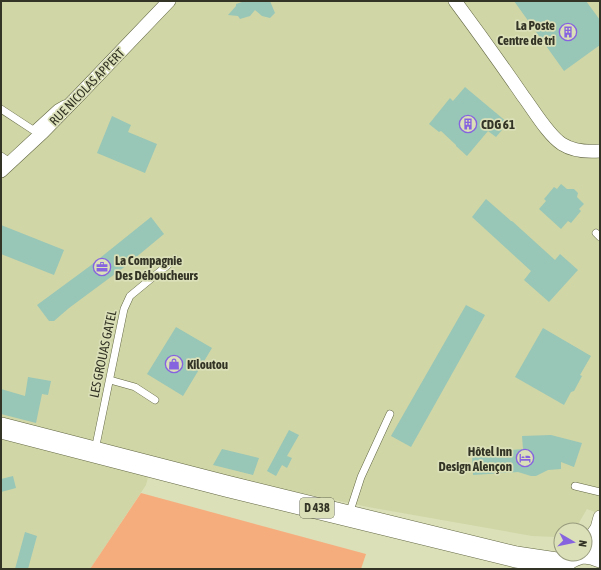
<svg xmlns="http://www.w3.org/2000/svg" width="601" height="570" viewBox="0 0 601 570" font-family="'Asap Condensed',sans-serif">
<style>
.built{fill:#d0d6a6}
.green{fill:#f6ad7e}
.building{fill:#98c6b7}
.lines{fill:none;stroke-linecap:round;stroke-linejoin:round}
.lane-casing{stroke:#636743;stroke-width:8}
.street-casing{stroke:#636743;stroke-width:14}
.primary-casing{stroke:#636743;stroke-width:22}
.lane{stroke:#fff;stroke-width:7}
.street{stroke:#fff;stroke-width:13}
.primary{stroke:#fff;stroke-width:21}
.labels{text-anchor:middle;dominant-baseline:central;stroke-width:3.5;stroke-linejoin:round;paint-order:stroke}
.shield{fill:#dbe0b8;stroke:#656851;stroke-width:1}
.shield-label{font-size:12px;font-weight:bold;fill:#333425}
.poi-label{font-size:13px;font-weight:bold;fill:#333425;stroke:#dbe0b8;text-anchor:start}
.street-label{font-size:13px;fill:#333425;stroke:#dbe0b8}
</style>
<rect width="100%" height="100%" fill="#dbe0b8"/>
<!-- built -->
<path class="built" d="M1,1H600V514L587,509L577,526L569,530H561V534L555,537L532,536L368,507L152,462L146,485L90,569H1Z"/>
<!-- green -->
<path class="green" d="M141,493L366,554L361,569H90Z"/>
<!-- building -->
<path class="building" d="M245,1H270L275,13L270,18L262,16L255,10L250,16L240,19L238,16L228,15L236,6V4Z
M514,1H586L600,20V45L564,71Z
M465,87L508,123L496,137L488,131L467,156L456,146V145L441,131L439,132L429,124L450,98L453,101Z
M112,116L131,125L128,132L157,144L145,173L97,153Z
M561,184L567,189H574L578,193L577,197L584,204L579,209L581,211L571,223L568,221L561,229L539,209L546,201L544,199L554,187L557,189Z
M486,199L511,221H512L555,260L560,254L578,270L549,302L524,280L531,271L472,217Z
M151,217L164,234L123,268L69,308L54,321H49L37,305L90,266Z
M1,225L64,250L54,275L1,254Z
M466,305L485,315L411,447L391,436Z
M176,327L212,348L183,396L147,374Z
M543,328L591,356L580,375L582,376L574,391L571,392L564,405L515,377Z
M28,377L51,381L48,395L42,394L36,423L1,414V389L25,396Z
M289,430L299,435L287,456L292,458L287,468L282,465L276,476L267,471Z
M551,435L582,443L574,467L561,462V469L548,470L536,476H531L518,472L473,475L472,453L523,449L522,436Z
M222,449L259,458L253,475L213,465Z
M13,476L16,488L1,492V479Z
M25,532L37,536L28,569H15Z"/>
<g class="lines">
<defs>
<path id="lane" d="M1,109L33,130L57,108L64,104
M1,156L10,162
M596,233L600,237
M110,380L135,387L155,400
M95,450L124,309L130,296L175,259
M575,486L600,492
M349,514L361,477L390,414"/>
<path id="street" d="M455,1C478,32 501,64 523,96C533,109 548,135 562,144C573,151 587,152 600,151
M1,171L43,132L81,93L169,1
M597,528L600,544
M585,545L597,528L600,517"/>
<path id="primary" d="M1,428L226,486L516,557L563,564
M585,553L592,554L600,557
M560,569C564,561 571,556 579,554"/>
</defs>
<!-- lane casing -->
<use href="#lane" class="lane-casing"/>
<!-- street casing -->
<use href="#street" class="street-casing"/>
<!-- primary casing -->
<use href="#primary" class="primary-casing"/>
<!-- lane -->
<use href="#lane" class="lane"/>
<!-- street -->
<use href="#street" class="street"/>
<!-- primary -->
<use href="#primary" class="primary"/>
</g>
<!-- icons -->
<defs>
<symbol id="building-ring" viewBox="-11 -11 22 22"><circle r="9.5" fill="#dbe0b8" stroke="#8764df" stroke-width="1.5"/><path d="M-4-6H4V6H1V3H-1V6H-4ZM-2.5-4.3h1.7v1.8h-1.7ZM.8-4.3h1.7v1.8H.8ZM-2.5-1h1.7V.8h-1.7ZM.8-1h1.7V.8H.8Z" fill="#8764df"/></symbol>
<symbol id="office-ring" viewBox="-11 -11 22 22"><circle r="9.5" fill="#dbe0b8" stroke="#8764df" stroke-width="1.5"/><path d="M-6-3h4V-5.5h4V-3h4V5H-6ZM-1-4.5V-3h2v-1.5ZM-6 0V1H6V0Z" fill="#8764df"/></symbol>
<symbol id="shop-ring" viewBox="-11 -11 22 22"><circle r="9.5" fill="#dbe0b8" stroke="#8764df" stroke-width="1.5"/><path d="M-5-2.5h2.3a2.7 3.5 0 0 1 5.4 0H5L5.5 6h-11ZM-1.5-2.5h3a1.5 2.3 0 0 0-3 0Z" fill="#8764df"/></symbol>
<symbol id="hotel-ring" viewBox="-11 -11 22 22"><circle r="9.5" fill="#dbe0b8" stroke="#8764df" stroke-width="1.5"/><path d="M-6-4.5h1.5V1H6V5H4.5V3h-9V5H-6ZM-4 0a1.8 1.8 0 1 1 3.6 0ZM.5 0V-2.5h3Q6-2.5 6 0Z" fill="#8764df"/></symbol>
</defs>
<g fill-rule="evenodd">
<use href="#building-ring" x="558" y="22" width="20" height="20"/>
<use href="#building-ring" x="458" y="114" width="20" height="20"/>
<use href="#office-ring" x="92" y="257" width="20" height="20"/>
<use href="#shop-ring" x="164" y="354" width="20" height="20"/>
<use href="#hotel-ring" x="515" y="448" width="20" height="20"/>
</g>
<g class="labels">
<!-- shield labels -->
<rect class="shield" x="300" y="498" width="34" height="20" rx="3"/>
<g class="shield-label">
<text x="317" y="508">D 438</text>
</g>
<!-- poi labels -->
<g class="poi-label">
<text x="555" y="25" text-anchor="end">La Poste<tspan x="555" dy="15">Centre de tri</tspan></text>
<text x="481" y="124">CDG 61</text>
<text x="115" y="260">La Compagnie<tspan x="115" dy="15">Des Déboucheurs</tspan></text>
<text x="187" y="364">Kiloutou</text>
<text x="512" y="451" text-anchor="end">Hôtel Inn<tspan x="512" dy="15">Design Alençon</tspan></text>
</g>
<!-- street labels -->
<g class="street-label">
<text transform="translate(87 87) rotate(-46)">RUE NICOLAS APPERT</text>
<text transform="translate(103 354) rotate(-78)">LES GROUAS GATEL</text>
</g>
</g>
<!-- border -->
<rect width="601" height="570" fill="none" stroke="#333425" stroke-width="4"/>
<!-- north arrow -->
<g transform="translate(573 542) rotate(99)"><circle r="19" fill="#dbe0b8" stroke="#989b7d"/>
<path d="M0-3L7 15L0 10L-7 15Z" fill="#8764df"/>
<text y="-6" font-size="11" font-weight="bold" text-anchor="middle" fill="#333425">N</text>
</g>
</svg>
